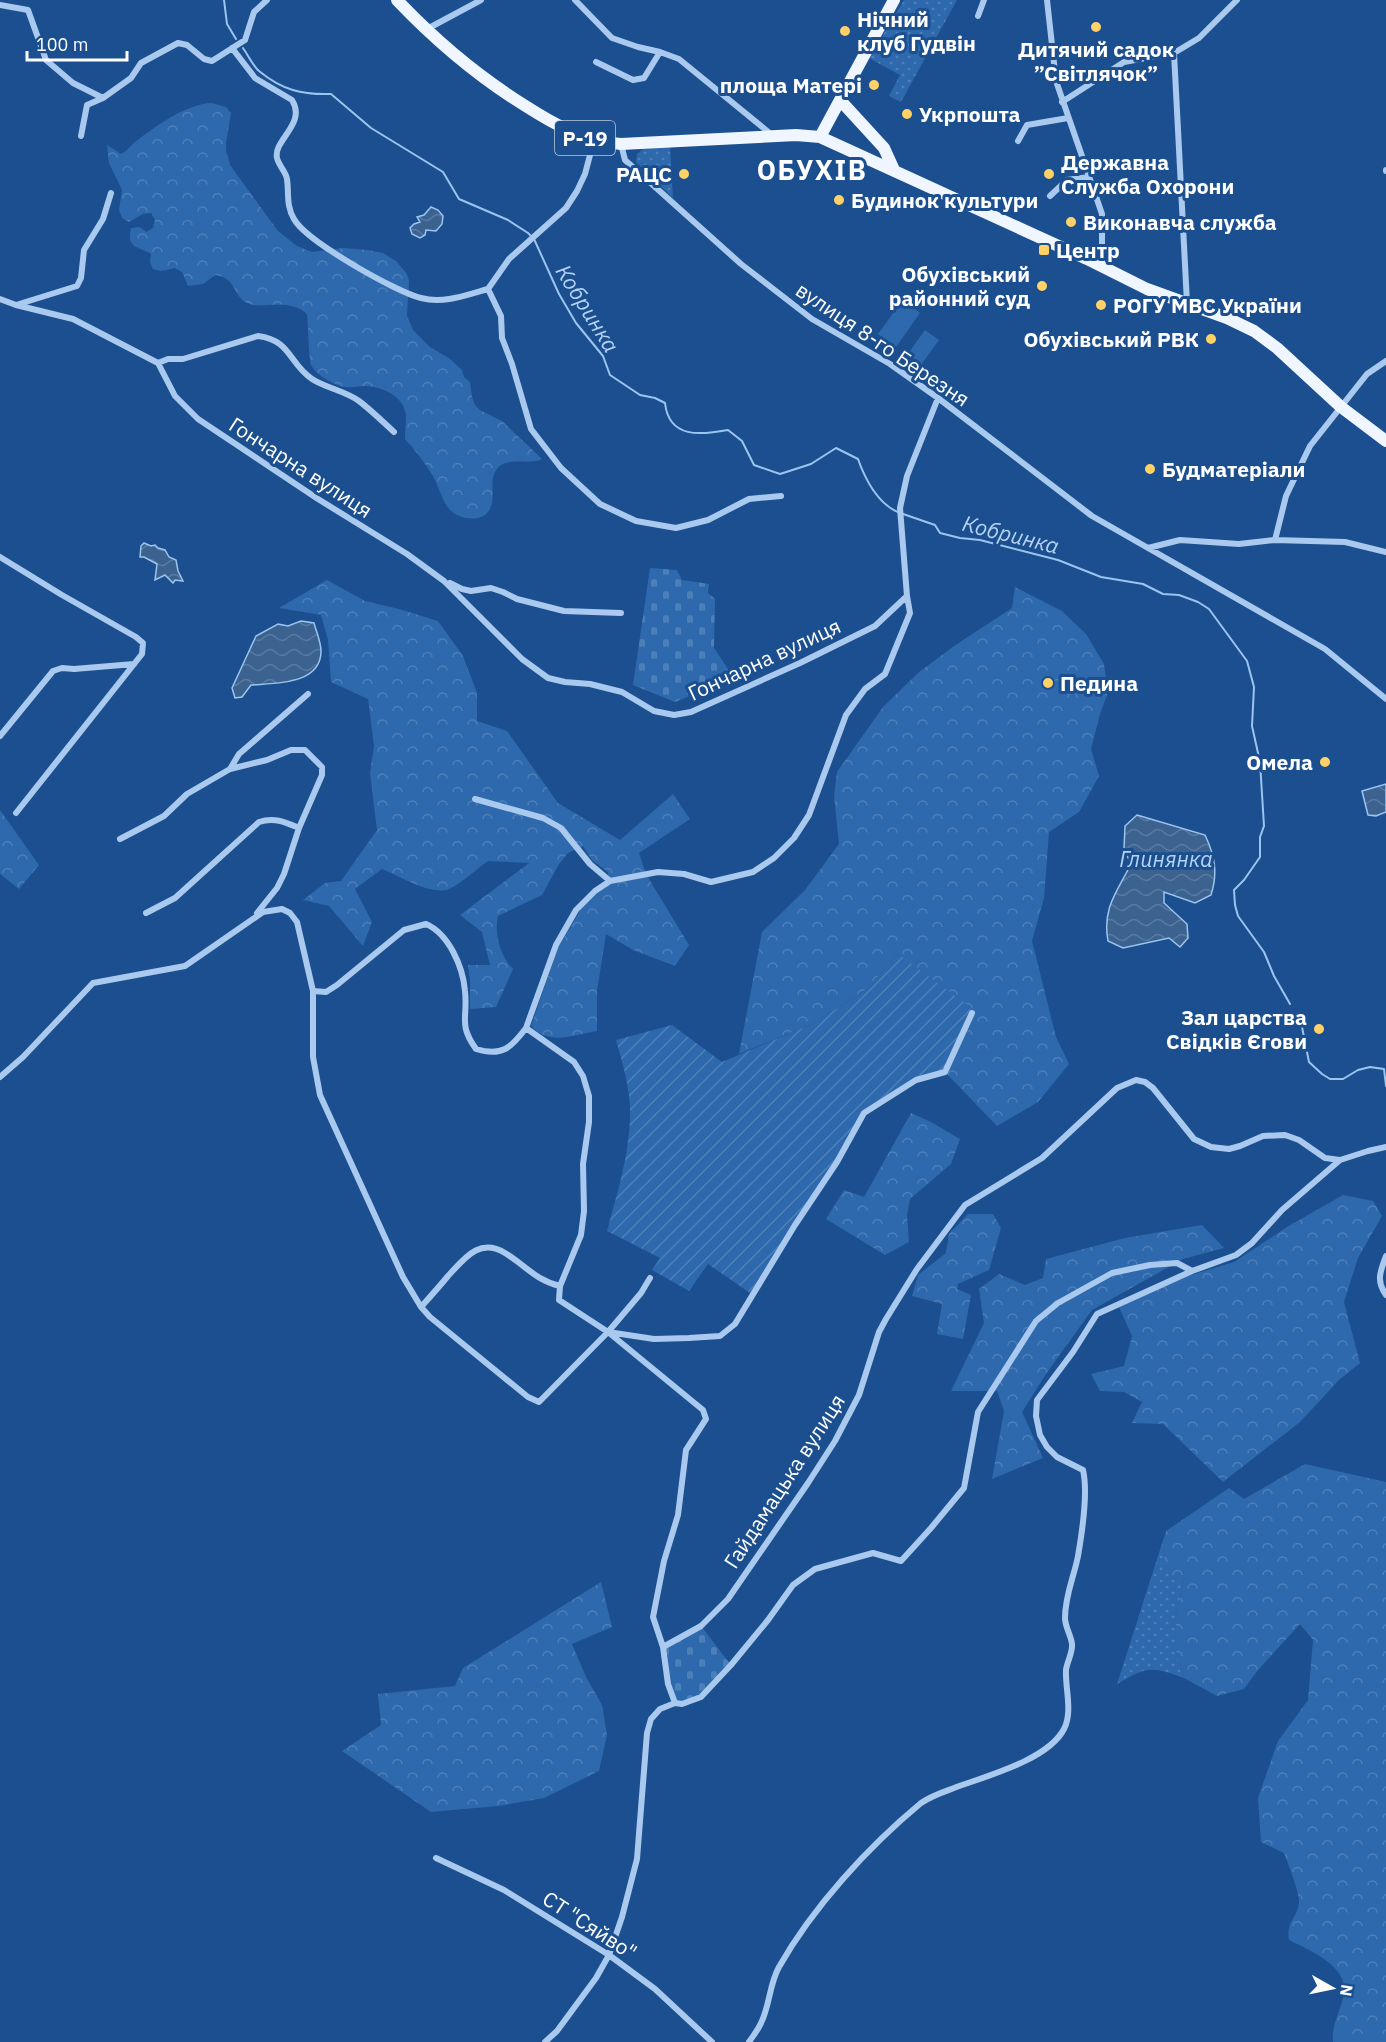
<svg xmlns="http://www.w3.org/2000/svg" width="1386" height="2042" viewBox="0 0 1386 2042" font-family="'IBM Plex Sans',sans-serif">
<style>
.grass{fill:url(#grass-dots)}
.forest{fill:url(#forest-crowns)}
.cemetery{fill:url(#cemetery-stones)}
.garden{fill:url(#garden-furrows)}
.pitch{fill:#2e69ad}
.water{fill:url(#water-waves);stroke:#9cc4f0;stroke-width:1.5}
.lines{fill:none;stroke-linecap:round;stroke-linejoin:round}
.stream{stroke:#9cc4f0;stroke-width:2}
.street{stroke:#a9c9ee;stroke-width:6}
.primary{stroke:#f0f6ff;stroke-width:12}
.poi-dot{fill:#ffd166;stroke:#1b4f8f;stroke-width:2}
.labels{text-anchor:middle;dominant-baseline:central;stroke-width:6;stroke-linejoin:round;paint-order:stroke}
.shield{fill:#1b4f8f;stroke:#bbcadd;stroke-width:1.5}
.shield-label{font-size:20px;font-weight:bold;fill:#fff}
.poi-label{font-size:21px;font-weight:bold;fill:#fff;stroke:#1b4f8f;text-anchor:start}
.street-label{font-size:21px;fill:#fff;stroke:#1b4f8f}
.water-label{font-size:22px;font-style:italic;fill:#b5d3f5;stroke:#1b4f8f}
.district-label{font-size:27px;font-weight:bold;letter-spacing:1.5px;fill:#fff;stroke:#1b4f8f}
</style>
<defs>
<pattern id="grass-dots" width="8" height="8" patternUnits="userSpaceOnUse" patternTransform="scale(1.5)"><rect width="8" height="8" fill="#2e69ad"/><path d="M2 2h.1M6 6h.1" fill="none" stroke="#4d80b9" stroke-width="1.8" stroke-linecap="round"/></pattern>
<pattern id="forest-crowns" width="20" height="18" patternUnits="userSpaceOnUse" patternTransform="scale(1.5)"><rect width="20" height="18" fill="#2e69ad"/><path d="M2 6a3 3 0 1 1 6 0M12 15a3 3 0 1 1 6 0" fill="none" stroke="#4d80b9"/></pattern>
<pattern id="cemetery-stones" width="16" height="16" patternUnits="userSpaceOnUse" patternTransform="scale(1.5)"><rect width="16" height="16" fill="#2e69ad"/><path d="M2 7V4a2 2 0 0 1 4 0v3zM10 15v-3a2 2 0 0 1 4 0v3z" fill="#4d80b9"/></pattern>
<pattern id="garden-furrows" width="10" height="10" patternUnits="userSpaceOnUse" patternTransform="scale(1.5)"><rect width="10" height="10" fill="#2e69ad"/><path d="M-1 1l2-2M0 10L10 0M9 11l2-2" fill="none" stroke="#4d80b9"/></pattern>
<pattern id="water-waves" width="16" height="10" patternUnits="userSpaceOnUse" patternTransform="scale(1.5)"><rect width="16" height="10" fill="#3c6290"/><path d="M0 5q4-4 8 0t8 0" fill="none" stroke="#597aa1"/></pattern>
</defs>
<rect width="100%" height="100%" fill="#1b4f8f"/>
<!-- grass -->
<path class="grass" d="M904,0H957L901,102L889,96L900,75L869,58Z
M670,146L673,198L636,162L637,154L643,149Z
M1166,1531L1164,1558L1184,1580L1176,1615V1650L1184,1678C1152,1666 1147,1666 1117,1684Z"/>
<!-- forest -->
<path class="forest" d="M211,103L226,107L231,113L226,143V150L230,165L278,231L297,246L312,252L344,248L368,250L383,253L396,261L407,274L409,281L407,316L413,330L430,347L450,359L462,370L464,377L470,382L472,397L475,405L480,410L502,421L542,459C530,465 512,458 501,465C486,476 497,495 490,509C483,523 460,520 450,510C442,501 439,487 433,476C425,463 416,451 405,439C405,432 406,423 406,416C405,396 381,386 364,386C358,386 352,388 345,387C334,385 317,376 311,365C309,361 308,322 307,314C290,297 261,310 247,303C232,295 237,278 215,275L203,284L188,286L182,272L175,268L161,271L153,269L150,262L151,254C138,246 126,249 131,228L140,227L146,232L153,228L155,220L151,213L143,214L129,222L122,218L119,210L122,190L109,163L107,145L121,154C127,151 130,146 135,142C156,126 184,105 211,103Z
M327,580L365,601L399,609L438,621L463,656L477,693V721L507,731L558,803L620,840L673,794L690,819L639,853L646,874L689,945L675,966L633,950L606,934L597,991V1031C573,1035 549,1046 531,1026L558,948L585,902L605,888L609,881L608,872L592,860L583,846L568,853L559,864L542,895L498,916C494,933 500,956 513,969L496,1007L470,1009V980L468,965H490L482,932L460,915L529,863L488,861C478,868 459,885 449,889C431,896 400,876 382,869L355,889L372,922L363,946L329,906L303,900L325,883L341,881L377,830L370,773L374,746L368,699L331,682L328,640L321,615L279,608Z
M1015,587L1062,611L1086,634L1104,664L1108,692L1100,714L1091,749L1099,776L1079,812L1049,832L1044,898L1032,941L1056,1037L1069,1064L1038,1102L997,1126L945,1072L898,954L866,990L812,1024L739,1054L762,932L805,890L839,844L834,796L837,772L883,707L919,672L954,646L1012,608Z
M0,810L39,865L19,889L0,874Z
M911,1113L931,1122L960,1139L951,1164L910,1199L907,1215L909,1242L885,1255L826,1219L844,1190L864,1197Z
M1343,1195L1373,1201L1382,1216L1358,1258L1344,1302L1360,1363L1339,1380L1300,1422L1223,1482L1163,1424L1132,1423L1142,1402L1124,1392L1100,1391L1091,1374L1124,1366L1132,1336L1119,1307L1188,1276L1234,1262L1287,1227Z
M968,1214H993L1001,1228L989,1270L958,1284L957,1289L971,1295L963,1339L937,1334L942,1304L912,1296L918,1275L946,1253L949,1234Z
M1202,1225L1224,1248L1183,1259L1092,1310L1046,1374L1022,1412L1043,1458L992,1479L1004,1411L997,1391H951L984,1323L979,1289L999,1274L1025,1285L1043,1278L1046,1259L1125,1238Z
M1305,1464L1386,1482V2042H1333C1331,2024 1342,2009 1344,1992C1348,1966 1307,1949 1289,1940C1286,1921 1297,1919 1299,1903C1300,1894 1288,1863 1284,1853L1261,1842L1258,1798L1278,1741L1308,1700L1313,1640L1300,1624L1258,1670L1244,1689L1217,1696L1184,1678L1176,1650V1615L1184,1580L1171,1576L1164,1558L1166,1531L1229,1488L1244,1499Z
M601,1582L612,1627L572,1644L586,1677L602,1705L607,1735L599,1771L544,1798L498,1806L431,1812L342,1751L381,1725L378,1694L455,1686L463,1668Z"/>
<!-- cemetery -->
<path class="cemetery" d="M650,568L677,570L682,580L709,584L708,593L715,599L714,648L734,678L675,702L633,685Z
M701,1626L731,1665L701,1697L675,1703L663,1647Z"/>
<!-- garden -->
<path class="garden" d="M898,954L969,1006L972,1013L945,1072L916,1080L864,1113L753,1295L708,1264L689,1291L652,1270L660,1258L607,1231C617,1194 629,1156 630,1117C631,1091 623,1065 616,1040L672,1025L722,1062L812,1024L866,990Z"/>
<!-- pitch -->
<path class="pitch" d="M903,300L920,313L896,347L878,334Z
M925,330L939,340L921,365L907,355Z"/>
<!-- water -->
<path class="water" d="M431,207L438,210L443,216L442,224L436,231L426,230L425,235L420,238L412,234L410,228L414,224L420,222L417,217L424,215Z
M144,543L151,546L155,545L158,548L165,550L169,557L176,560L178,571L183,581L175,580L173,583L165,575L155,580L157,564L144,557H140L141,546Z
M301,621L314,623C316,631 321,642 321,651C321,685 275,683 251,685L242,697L235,698L232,688L256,636L278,624L288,626Z
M1386,784V812L1376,816L1368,815L1362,791Z
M1137,815L1205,835C1215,856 1218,873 1211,895L1195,903L1164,892V903L1187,924L1188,938L1180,947L1169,938L1123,948L1108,941C1102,908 1117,892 1131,864L1124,849L1125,826Z"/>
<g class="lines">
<!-- stream -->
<path class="stream" d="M224,0L227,24L236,39
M243,48C248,55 253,66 259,71C282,90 302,95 331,94L371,128L443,172L459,199L508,220L528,233L534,239L559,294L576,323L603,356L610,375L640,395L655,398L665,403C669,439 701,435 728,430L742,441L754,465L780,474L811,464L836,448L858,459C865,479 878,504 898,512
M903,514L935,525L940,533L960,538L980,540L1058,560L1101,577L1143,584L1163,594L1179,595L1198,602L1209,609L1247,661L1254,687L1252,726L1260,762L1264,826L1260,837V857L1244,880L1234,890L1235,905L1238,916L1264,952L1274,976L1290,1004
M1295,1014L1302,1027L1309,1062L1322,1074L1330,1079H1343L1358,1070L1370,1067L1384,1069L1386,1086"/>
<!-- street -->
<path class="street" d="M575,0L612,38L638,47L660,52L644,78L633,80L596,62
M1047,0L1056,81L1102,214V266
M0,5L28,10L46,60L73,83L103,98
M978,16L984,0
M427,29L481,0
M232,48L255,78L292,100C307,124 273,140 277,158C279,166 286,172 287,179C289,193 286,206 294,219C306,241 396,292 421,298C444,304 466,295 488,289
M660,52L679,59L772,135
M1174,53L1187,303
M1062,102L1124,62L1174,53L1199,38L1237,0
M81,136L87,105L103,98L131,78L141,63L178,43L187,45L204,59L212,61L245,40L254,12L267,0
M594,140L585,174L577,191L566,208L509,259L488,289L501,316L502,338L512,364L531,429L561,468L600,504L636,521L676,528L708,520L749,499L781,496
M1018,141L1027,125L1068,118
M621,144L625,160L741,264L812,319L890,364L938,398L1092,516L1325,649L1386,699
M1386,170V171
M1050,196L1067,180L1089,177
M0,299L16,305L73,319L158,363L175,396L198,419L318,499L407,554L444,581L522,659L548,678L565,682L590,684L622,692L654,711L674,715L691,712L800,663L875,626L907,596L900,508L907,476L938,398
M16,305L77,286L81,278L84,250L103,219L111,193
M158,363L168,359H183L258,336C291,340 289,364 312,379C326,388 345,391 359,401C371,410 383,422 394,432
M1275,540L1286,496L1310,446L1367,374L1386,361
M1148,548L1180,540L1239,544L1275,540L1345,542L1386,552
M0,557L62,595L136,637L143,643L142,654L16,813
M450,583L462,589L471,591L491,588L503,592L517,599L564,611L621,613
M0,736L53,671L62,668L74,669L134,664
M230,769L239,754L308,694
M475,799L543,818L561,828L590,864L610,881
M120,839L164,816L187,794L230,769L267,760L291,750H305L322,767V775L299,828L284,874L277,888L257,913
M146,913L175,898L259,822C274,817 285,822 299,828
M313,991L326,992L337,985L404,930L426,924C449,934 463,967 465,991C468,1018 458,1024 476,1049C502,1057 511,1048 526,1028
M0,1077L23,1057L93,983L185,966L263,912L282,909L290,913L297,922L313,991V1057L320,1095L403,1277L421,1307L430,1317L528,1397L539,1402L608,1332L654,1339L689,1338L720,1336L735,1324L795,1225L837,1162L864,1113L916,1080L945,1072L972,1013
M1386,1256C1380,1272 1376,1281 1386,1295
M421,1307C430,1297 439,1287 448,1276C464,1259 479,1237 505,1253C525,1265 535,1280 560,1286
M608,1332L641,1293L650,1278
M663,1647L653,1617L664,1561L678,1515L686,1450L706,1419L703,1410L608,1332L559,1300L560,1286L581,1235L584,1211L583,1164L589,1122V1096L583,1076L574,1062L526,1028L556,945L576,910L595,891L610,881L658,872L684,874L711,882L753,872L774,858L794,838L809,815L846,715L865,689L885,674L910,613L907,596
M675,1703L668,1684L663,1647L701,1626L728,1599L808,1483L835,1441L859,1395L879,1332L886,1319L917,1269L965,1205L1042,1158L1117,1088L1136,1080L1145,1082L1153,1088L1194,1139L1211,1147L1229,1149L1240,1146L1263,1136L1285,1135L1299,1140L1325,1158L1340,1160
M436,1858L504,1890L609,1955L655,1989L712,2042
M545,2042L557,2031L596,1978L609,1955L622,1917L637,1859L647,1733L651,1719L660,1709L675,1703L682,1704L701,1697L731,1665L768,1620L793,1585L815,1569L873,1553L901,1561L931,1528L964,1488L978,1412L1036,1321L1058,1303L1112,1273L1150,1265L1177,1263L1192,1271L1236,1255L1252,1243L1282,1210L1340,1160L1368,1151L1386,1147
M749,2042C753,2036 758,2030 761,2023C770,2005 769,1985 779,1967C813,1907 868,1847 921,1803C931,1796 943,1792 954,1788C986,1776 1048,1760 1064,1729C1073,1712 1065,1688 1066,1670C1067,1662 1073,1652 1072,1644C1071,1635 1065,1627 1065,1618C1065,1595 1074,1577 1078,1556C1082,1533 1088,1491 1083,1470L1057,1457L1047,1447L1040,1435L1036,1416L1037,1400L1073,1352L1097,1314L1192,1271"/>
<!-- primary -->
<path class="primary" d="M397,0C436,41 476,75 524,105C555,125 584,141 621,144L796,135L820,137L1087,259L1147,289L1227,318L1254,331L1277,348L1341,407L1386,441
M840,100L884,148L894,170
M820,137L894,0"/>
</g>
<!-- markers -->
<g class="poi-dot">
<circle cx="1096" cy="27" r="6"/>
<circle cx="845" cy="31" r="6"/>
<circle cx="874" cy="85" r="6"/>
<circle cx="907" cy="114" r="6"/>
<circle cx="684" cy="174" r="6"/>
<circle cx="1049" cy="174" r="6"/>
<circle cx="839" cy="200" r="6"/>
<circle cx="1071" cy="222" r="6"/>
<rect x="1038" y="244" width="12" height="12" rx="3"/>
<circle cx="1042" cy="286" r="6"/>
<circle cx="1101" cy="305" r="6"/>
<circle cx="1211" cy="339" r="6"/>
<circle cx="1150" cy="469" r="6"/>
<circle cx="1048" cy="683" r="6"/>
<circle cx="1325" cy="762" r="6"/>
<circle cx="1319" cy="1029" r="6"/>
</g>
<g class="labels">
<!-- shield labels -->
<rect class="shield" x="555" y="121" width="60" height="34" rx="4.5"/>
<g class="shield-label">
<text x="585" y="138">Р-19</text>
</g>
<!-- poi labels -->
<g class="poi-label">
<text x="857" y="19">Нічний<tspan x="857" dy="24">клуб Гудвін</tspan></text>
<text x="1096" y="49" text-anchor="middle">Дитячий садок<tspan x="1096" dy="24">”Світлячок”</tspan></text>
<text x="862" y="85" text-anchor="end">площа Матері</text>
<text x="919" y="114">Укрпошта</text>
<text x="1061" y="162">Державна<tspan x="1061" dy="24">Служба Охорони</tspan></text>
<text x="672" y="174" text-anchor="end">РАЦС</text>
<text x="851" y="200">Будинок культури</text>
<text x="1083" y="222">Виконавча служба</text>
<text x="1056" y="250">Центр</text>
<text x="1030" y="274" text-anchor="end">Обухівський<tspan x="1030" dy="24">районний суд</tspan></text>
<text x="1113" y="305">РОГУ МВС України</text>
<text x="1199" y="339" text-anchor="end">Обухівський РВК</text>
<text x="1162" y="469">Будматеріали</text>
<text x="1060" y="683">Педина</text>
<text x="1313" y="762" text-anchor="end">Омела</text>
<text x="1307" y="1017" text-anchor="end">Зал царства<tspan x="1307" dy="24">Свідків Єгови</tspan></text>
</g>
<!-- street labels -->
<g class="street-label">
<text transform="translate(883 344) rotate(34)">вулиця 8-го Березня</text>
<text transform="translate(301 467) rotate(33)">Гончарна вулиця</text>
<text transform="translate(764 659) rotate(-25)">Гончарна вулиця</text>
<text transform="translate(784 1481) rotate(-57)">Гайдамацька вулиця</text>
<text transform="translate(590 1925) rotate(33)">СТ "Сяйво"</text>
</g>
<!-- water labels -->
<g class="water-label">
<text transform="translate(588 308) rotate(58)">Кобринка</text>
<text transform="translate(1011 534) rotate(14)">Кобринка</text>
<text x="1166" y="858">Глинянка</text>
</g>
<!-- district labels -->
<g class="district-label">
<text x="812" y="169">ОБУХІВ</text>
</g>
</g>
<!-- north arrow -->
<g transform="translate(1332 1988) rotate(99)" stroke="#1b4f8f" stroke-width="4.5" paint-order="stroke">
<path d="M0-4.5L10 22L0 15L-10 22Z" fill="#ffffff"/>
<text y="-9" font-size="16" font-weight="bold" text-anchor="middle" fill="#ffffff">N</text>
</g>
<!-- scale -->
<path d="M27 51v9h100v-9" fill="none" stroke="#ffffff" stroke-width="3"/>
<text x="36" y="51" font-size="18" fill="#ffffff" stroke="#1b4f8f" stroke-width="4.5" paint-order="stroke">100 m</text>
</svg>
